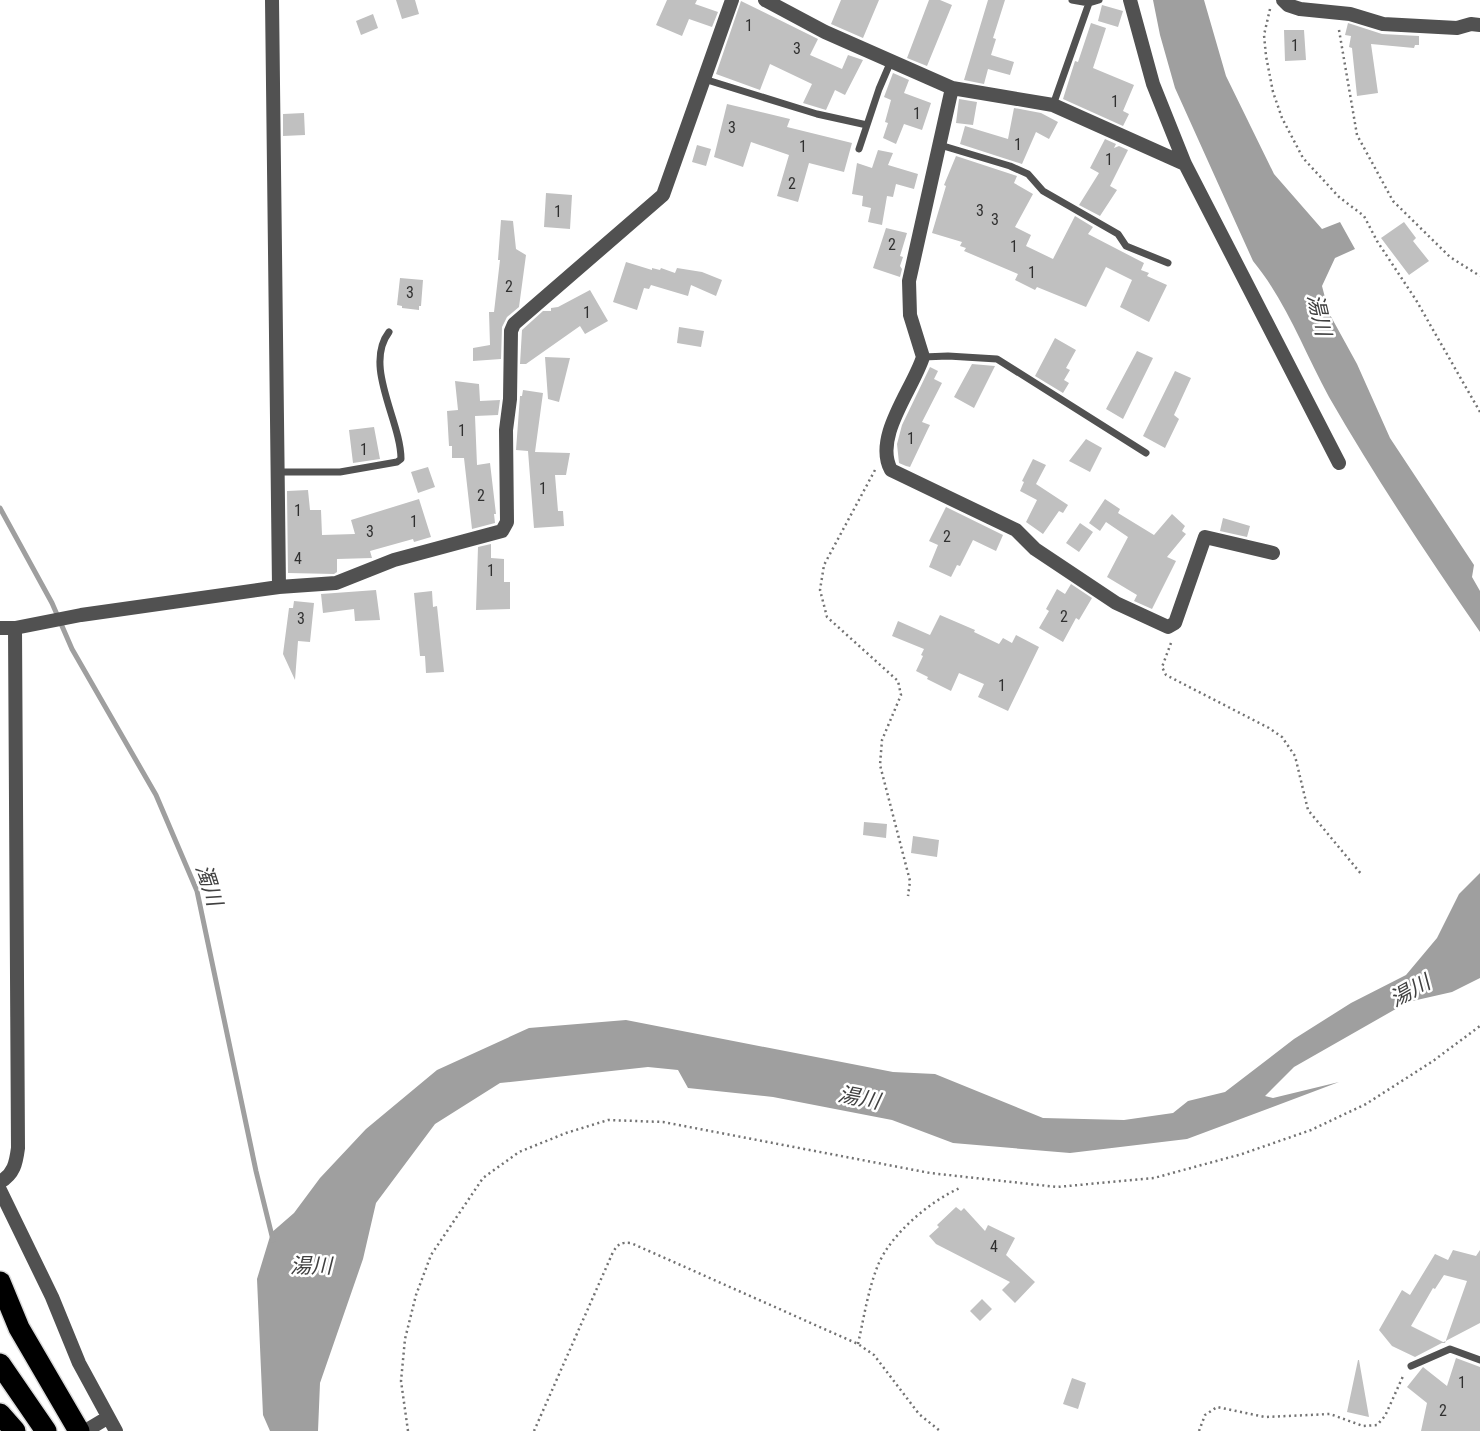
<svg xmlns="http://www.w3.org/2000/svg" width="1480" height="1431" viewBox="0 0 1480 1431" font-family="'Roboto Condensed','Noto Sans JP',sans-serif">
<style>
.water{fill:#9f9f9f}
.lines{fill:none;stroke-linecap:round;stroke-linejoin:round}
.stream{stroke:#9f9f9f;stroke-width:5}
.building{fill:#c0c0c0;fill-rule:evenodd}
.motorway-casing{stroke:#dbdbdb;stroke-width:24}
.path{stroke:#737373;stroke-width:2.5;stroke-dasharray:2 3.5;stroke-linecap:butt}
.service{stroke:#515151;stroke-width:7}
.minor{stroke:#515151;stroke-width:14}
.motorway{stroke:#000;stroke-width:21}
.labels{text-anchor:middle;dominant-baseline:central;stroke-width:5;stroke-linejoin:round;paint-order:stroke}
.number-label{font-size:16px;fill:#303030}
.water-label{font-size:21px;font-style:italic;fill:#404040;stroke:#fff}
</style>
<rect width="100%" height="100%" fill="#fff"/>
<!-- water -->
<path class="water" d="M1153,0H1204L1226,76L1274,174L1322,229L1340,222L1355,249L1335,258L1322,286L1329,313L1357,364L1390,438L1474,565L1472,577L1480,591V632C1427,555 1375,477 1329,397C1304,351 1286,301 1253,261L1175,88L1160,35Z
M1480,873V978L1452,992L1408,1002L1294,1067L1265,1096L1273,1098L1339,1082L1187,1139L1070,1153L953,1143L892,1120L773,1097L688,1088L678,1070L648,1067L500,1083L435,1124L376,1203L363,1259L320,1383L318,1431H270L263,1415L257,1279L271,1233L294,1213L320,1178L366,1129L437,1070L529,1028L626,1020L893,1072L935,1074L1043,1118L1124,1120L1173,1113L1188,1101L1225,1092L1294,1039L1351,1003L1406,975L1437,938L1459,894Z"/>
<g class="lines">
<!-- stream -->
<path class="stream" d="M0,508L52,603L72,649L156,795L197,891L256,1171L273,1240"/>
</g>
<!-- building -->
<path class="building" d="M396,0H415L419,14L402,19Z
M667,0H697L695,4L718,12L712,27L689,19L682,36L656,25Z
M841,0H879L863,38L831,24Z
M929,0H940L952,5L927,66L907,58Z
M988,0H1005L993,38L996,39L991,55L1014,62L1010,75L988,69L984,84L964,80Z
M741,1L818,39L810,55L842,69L848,55L863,60L845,95L835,90L826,110L803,103L812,84L770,64L760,90L716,74Z
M1102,5L1123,11L1118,27L1098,21Z
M373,14L378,28L361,35L356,21Z
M1091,23L1106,28L1093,68L1134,85L1123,111L1129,114L1123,126L1063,99L1075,61L1078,62Z
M1348,23L1382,34L1419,36V45H1415L1414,48L1371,44L1378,93L1357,96L1352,48L1349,47L1351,36L1345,35Z
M1284,30H1304L1306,60L1285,61Z
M893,73L909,80L904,93L931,103L922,130L904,124L896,144L883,138L888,123L885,122L891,100L884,97Z
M959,99L977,102L973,125L956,123Z
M727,104L790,119L787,127L852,143L844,172L809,163L798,202L777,196L789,155L751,142L743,167L714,157Z
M1014,108L1041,113L1058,122L1049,139L1036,132L1022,164L960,144L965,126L1008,139Z
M304,113L305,135L283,136V114Z
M1105,139L1116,144L1114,148L1119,146L1128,150L1110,186L1117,190L1100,216L1079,205L1099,173L1090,168Z
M697,145L711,149L706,166L692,162Z
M878,150L893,153L888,165L918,174L914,189L896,184L893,197L887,196L882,225L868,222L871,208L862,206L863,196L852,194L857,163L872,168Z
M956,156L1017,176L1014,183L1033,194L1015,227L1031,235L1026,246L1053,259L1075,216L1093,227L1088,234L1144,263L1141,270L1149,273L1147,276L1167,285L1149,322L1120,307L1132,280L1106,267L1086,307L1037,287L1035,290L1015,280L1018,274L964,251L966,248L960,246L962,242L932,233L946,186L944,185Z
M546,193L572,195L570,229L544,227Z
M501,220L513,221L516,249L526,255L519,307L507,317L502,327L501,359L473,361V348L490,345L489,312H494L500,260H498Z
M1404,222L1416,238L1413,241L1429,261L1409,275L1381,238Z
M886,228L907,233L900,256L903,257L900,266L902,269L900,277L873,268Z
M626,262L652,270V268L660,270L661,268L675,273L677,268L702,272L722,280L716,296L691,285L688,296L651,285L649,289L644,288L637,310L613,302Z
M400,278L423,280L421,306H419V310L402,308V306L397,305Z
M590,290L608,321L585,334L580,326L526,364H520L522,330L543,311H551V308L558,307Z
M679,327L704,331L701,347L677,343Z
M1055,338L1076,350L1066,368L1070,370L1064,380L1069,383L1063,393L1035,376Z
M1137,351L1153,358L1123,419L1106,409Z
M545,357L570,358L559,402L548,399Z
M972,364L995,366L974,408L954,397Z
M930,367L938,371L934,379L942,383L922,422L930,425L928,429L910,467L906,466L899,463L897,444L902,425Z
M1175,371L1191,378L1174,415L1179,419L1165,448L1143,436Z
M455,381L479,384L480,401L500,400L498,415L475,416L477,465L490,463L496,514H494L495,523L472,529L464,458H452V446H449L447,411L458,410Z
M523,390L543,393L535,452L570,453L566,475H555L558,511H563L564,526L534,528L528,451L516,450L520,396H522Z
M374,427L380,459L353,463L349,430Z
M1086,439L1102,448L1090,472L1069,461Z
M1033,459L1046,465L1036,484L1068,505L1063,513L1059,511L1043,534L1026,522L1037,500L1020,491L1024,482L1022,481Z
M428,467L435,487L418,493L411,472Z
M308,490L310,510H321L322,535L355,534L351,520L419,499L431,537L414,542L413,539L370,551L372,558L337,559V572L334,574L288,573L287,491Z
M1105,499L1120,509L1118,513L1154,535L1172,514L1185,526L1182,531L1186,534L1167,557L1176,561L1152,609L1134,601L1137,595L1107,577L1128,537L1106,522L1100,531L1089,523Z
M946,507L1003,535L996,551L973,540L960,566L957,565L951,577L929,567L938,545L929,541Z
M1223,518L1250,526L1247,537L1220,531Z
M1080,523L1093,532L1079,552L1066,543Z
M491,544V558L504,559V582H510V609L476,610L478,547Z
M1071,584L1092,598L1079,620L1076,618L1063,642L1039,628L1049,611L1046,609L1057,589L1065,594Z
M376,590L380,620L355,621L354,609L323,613L321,594Z
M432,591L433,607L437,606L444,672L426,673L425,656H420L414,593Z
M294,601L314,603L310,642L298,641L295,680L283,654L289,608H293Z
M940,615L975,630L974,632L999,644L1003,638L1012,643L1016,635L1039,647L1008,711L978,697L984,684L959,673L951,691L927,679L928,677L916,671L923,656L921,655L924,649L892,636L898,621L930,635Z
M864,822L887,824L886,838L863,835Z
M913,836L939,840L937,857L911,853Z
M956,1207L961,1211L964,1208L985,1231L988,1225L1015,1238L1006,1255L1035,1282L1015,1303L1002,1290L1010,1282L936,1244L929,1236L939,1227L937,1225Z
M1453,1250L1476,1256L1480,1250V1323L1415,1357L1392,1346L1379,1330L1402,1290L1410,1295L1435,1254L1448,1260ZM1444,1275L1467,1281L1445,1343L1411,1326L1433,1288L1435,1289Z
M982,1299L992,1309L980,1321L970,1311Z
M1456,1358L1480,1367V1431H1421L1427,1403L1407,1387L1423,1367L1447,1386Z
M1358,1360H1359L1369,1417L1347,1412Z
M1072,1378L1086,1383L1078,1409L1063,1404Z"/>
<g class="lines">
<defs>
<path id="motorway" d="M0,1282L19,1328L79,1431
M0,1364L46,1431
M0,1414L15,1431"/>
</defs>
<!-- motorway casing -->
<use href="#motorway" class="motorway-casing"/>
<!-- path -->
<path class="path" d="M1270,9L1264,35L1266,56L1273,92L1282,118L1303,158L1339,197L1364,216L1377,241L1416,300L1480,412
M1339,30L1357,135L1393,201L1450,257L1480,276
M875,470L824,565L820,590L827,617L898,681L901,695L882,740L880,765L910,881L908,896
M1171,643L1162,667L1166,675L1269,728L1282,737L1295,756L1308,810L1362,875
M858,1344C864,1317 868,1290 878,1265C891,1234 930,1201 960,1188
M408,1431L401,1381L405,1339L416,1295L431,1255L483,1178L519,1152L566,1133L608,1120L663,1122L930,1173L1057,1187L1154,1178L1242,1154L1311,1130L1366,1104L1433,1061L1480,1026
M534,1431L613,1252C618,1244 621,1242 631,1243L858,1344L874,1355L919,1414L940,1431
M1199,1431L1205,1415L1217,1407L1265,1417L1330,1414L1363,1426L1377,1425L1385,1416L1404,1374"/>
<!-- service -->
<path class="service" d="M1072,0L1089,3
M704,79L817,114L867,125
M1053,105L1089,3L1099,0
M940,145L1010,166L1028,174L1043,191L1118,234L1126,246L1168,263
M859,149L879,89L891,61
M923,357L948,356L997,359L1146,453
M278,472H340L397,462L401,459C401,421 363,366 389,332
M1411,1366L1450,1349L1480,1360"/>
<!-- minor -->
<path class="minor" d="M272,0L279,587
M765,0L825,32L952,88L1053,105L1185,164
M1130,0L1153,84L1185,164L1339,463
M1283,0L1288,5L1300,9L1350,14L1383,24L1457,28L1471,24L1480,25
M952,88L909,281L910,315L923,357C913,389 873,437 891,470L1016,530L1035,549L1116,603L1168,627L1175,623L1205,537L1273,553
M0,628H15L81,615L279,587L336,583L394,560L502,531L507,522L506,430L510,399L511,331L514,324L663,195L732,0
M0,1182C14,1174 16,1163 18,1148L15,628
M0,1190L52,1297L79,1363L116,1431
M87,1430L107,1418"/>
<!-- motorway -->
<use href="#motorway" class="motorway"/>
</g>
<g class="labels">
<!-- number labels -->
<g class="number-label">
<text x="749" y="25">1</text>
<text x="1295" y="45">1</text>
<text x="797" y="48">3</text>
<text x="1115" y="101">1</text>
<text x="917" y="113">1</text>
<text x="732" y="127">3</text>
<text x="1018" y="144">1</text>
<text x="803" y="146">1</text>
<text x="1109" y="159">1</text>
<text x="792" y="183">2</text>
<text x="980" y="210">3</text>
<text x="558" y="211">1</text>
<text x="995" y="219">3</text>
<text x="892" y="244">2</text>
<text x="1014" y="246">1</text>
<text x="1032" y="272">1</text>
<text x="509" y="286">2</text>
<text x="410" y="292">3</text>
<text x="587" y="312">1</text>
<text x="462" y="430">1</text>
<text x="911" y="438">1</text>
<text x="364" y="449">1</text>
<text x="543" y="488">1</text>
<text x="481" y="495">2</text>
<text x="298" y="510">1</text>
<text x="414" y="521">1</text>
<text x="370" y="531">3</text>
<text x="947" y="536">2</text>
<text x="298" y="558">4</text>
<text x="491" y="570">1</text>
<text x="1064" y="616">2</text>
<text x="301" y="618">3</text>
<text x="1002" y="685">1</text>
<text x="994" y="1246">4</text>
<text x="1462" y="1382">1</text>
<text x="1443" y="1410">2</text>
</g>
<!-- water labels -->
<g class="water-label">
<text transform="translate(1319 315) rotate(77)">湯川</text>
<text transform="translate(209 885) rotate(72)">濁川</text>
<text transform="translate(1410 991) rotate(-29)">湯川</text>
<text transform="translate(859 1098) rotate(11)">湯川</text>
<text x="311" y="1266">湯川</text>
</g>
</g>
</svg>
